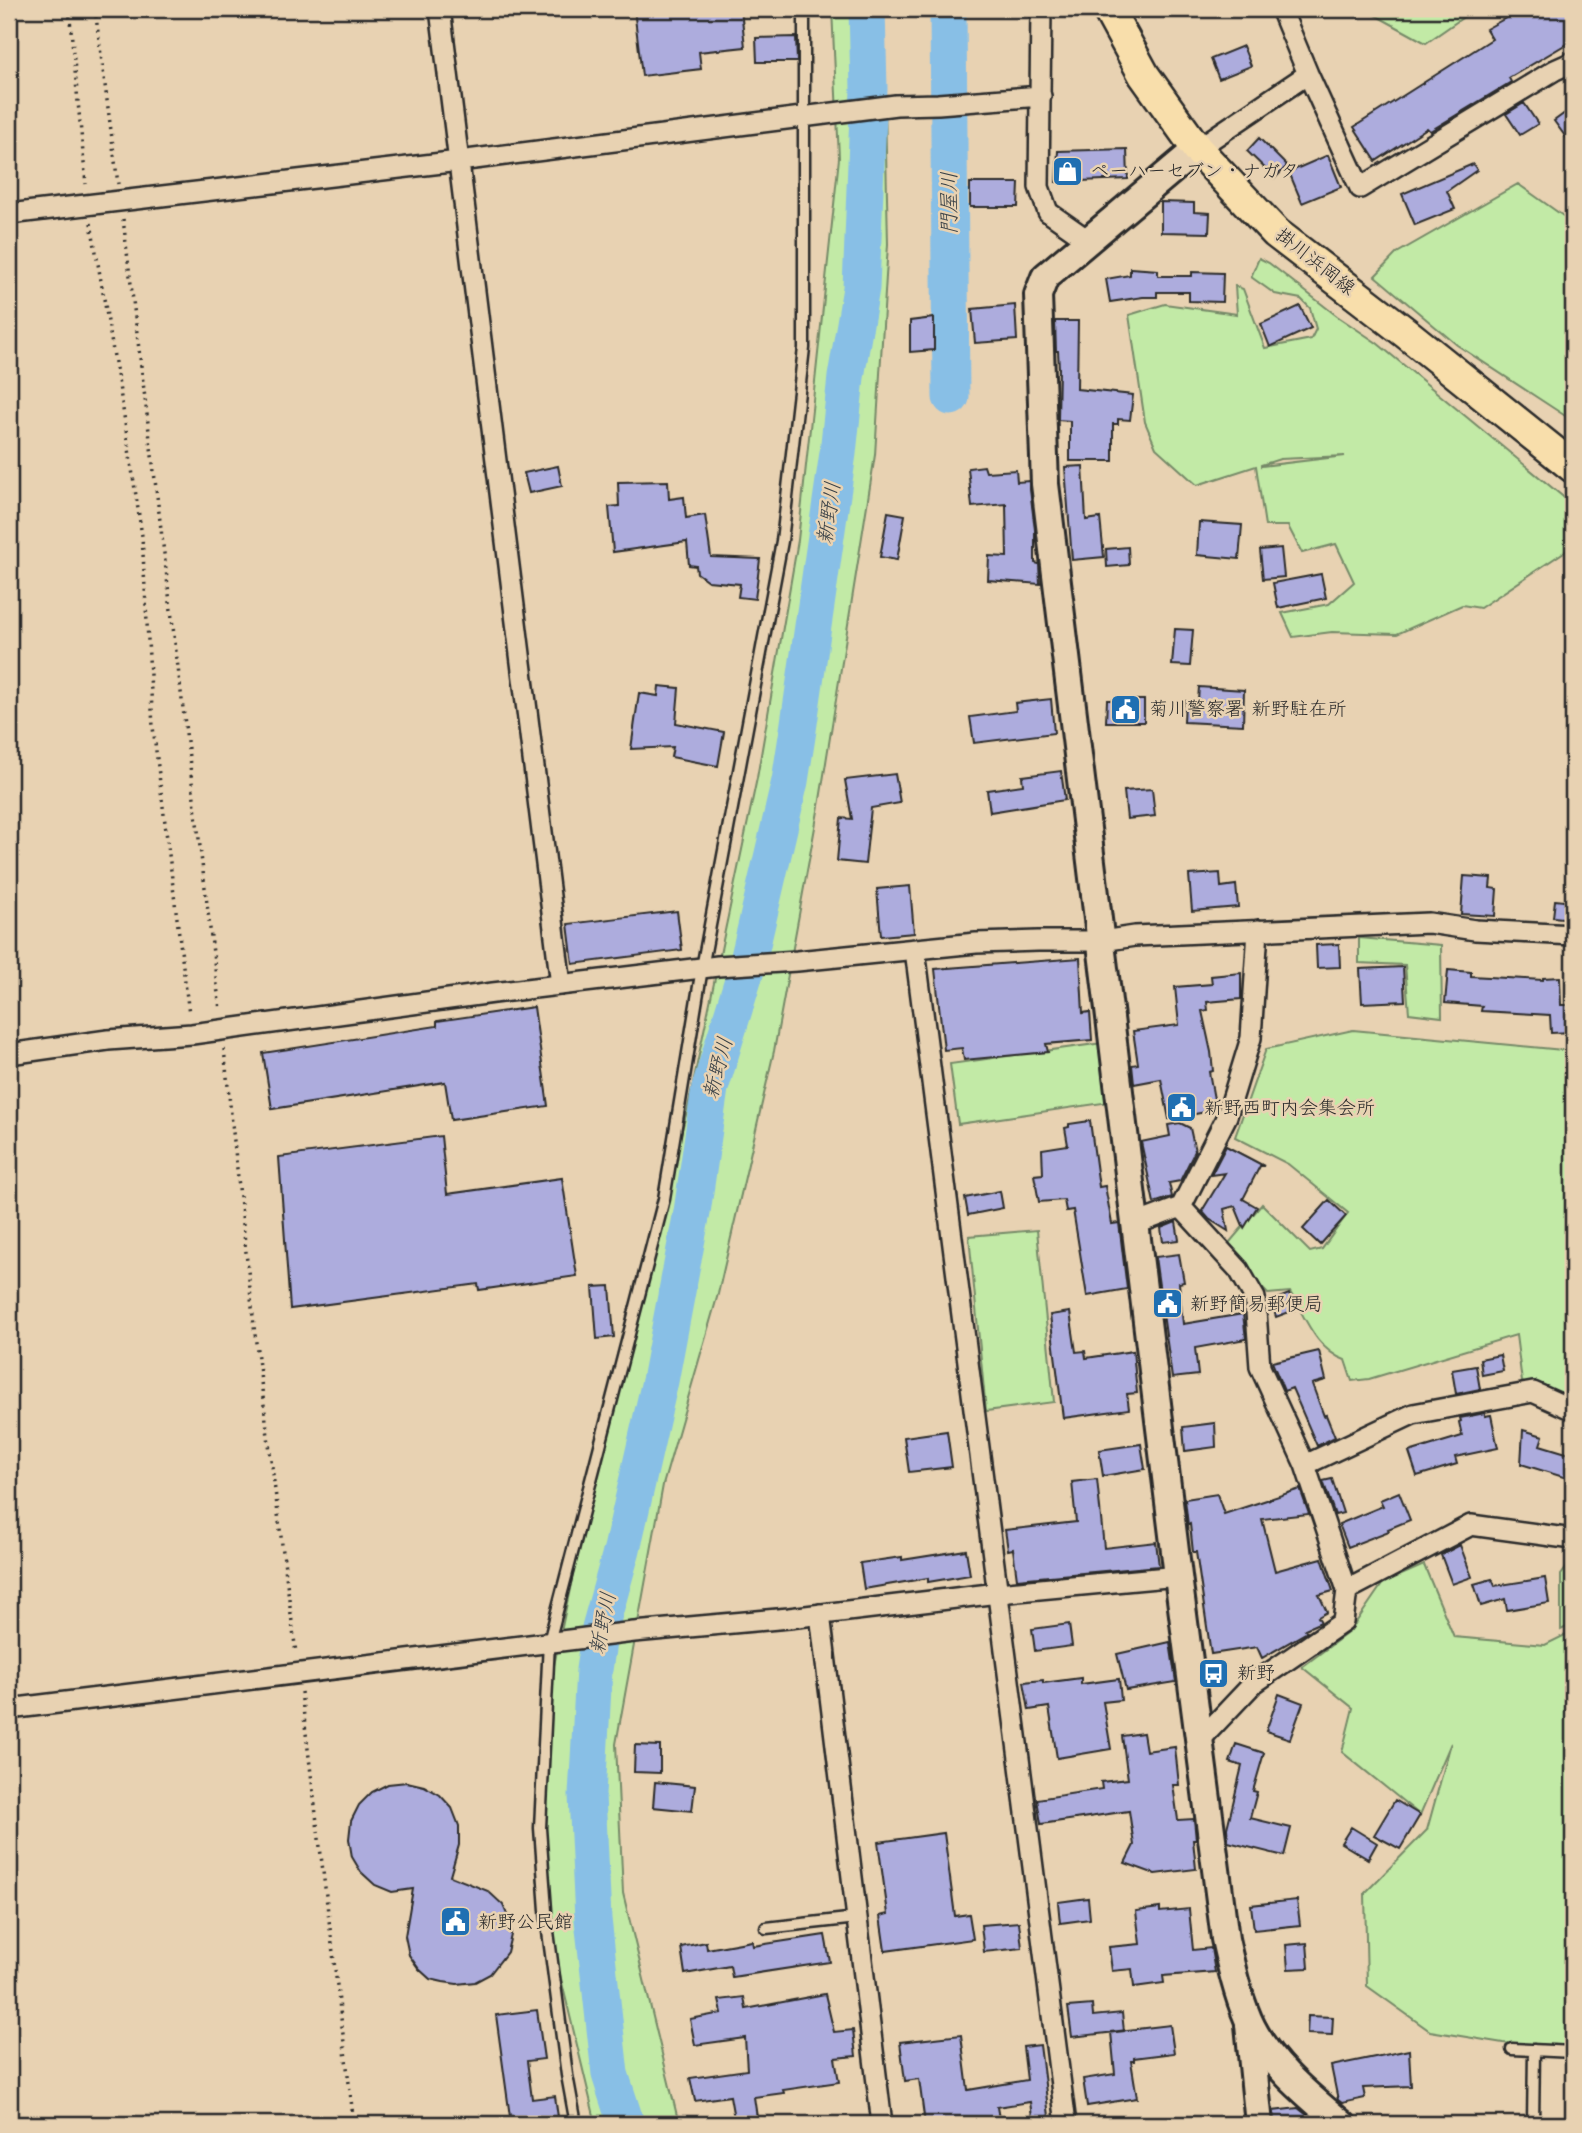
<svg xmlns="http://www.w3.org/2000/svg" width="1582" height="2133" viewBox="0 0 1582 2133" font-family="'Architects Daughter','Klee One',sans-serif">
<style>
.green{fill:#c2eaa6;stroke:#768a68;stroke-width:2;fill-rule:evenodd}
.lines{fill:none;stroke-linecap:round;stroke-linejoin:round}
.river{stroke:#88bfe6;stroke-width:37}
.building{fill:#adacdd;stroke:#2b2b2b;stroke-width:2}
.lane-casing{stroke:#2b2b2b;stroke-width:15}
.street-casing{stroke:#2b2b2b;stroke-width:24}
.secondary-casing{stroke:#2b2b2b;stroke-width:32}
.primary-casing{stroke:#2b2b2b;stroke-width:35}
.path{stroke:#2b2b2b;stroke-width:3.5;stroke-dasharray:2 5;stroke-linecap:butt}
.lane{stroke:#e8d2b2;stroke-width:10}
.street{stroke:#e8d2b2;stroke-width:19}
.secondary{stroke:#e8d2b2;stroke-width:26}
.primary{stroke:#f8deab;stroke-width:30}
.labels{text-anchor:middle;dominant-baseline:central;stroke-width:5;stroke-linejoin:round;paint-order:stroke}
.poi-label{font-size:19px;fill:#2b2b2b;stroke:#e8d2b2;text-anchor:start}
.street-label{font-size:19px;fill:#2b2b2b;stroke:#e8d2b2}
.water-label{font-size:21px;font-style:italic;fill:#394147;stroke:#e8d2b2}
</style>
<rect width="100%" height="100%" fill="#e8d2b2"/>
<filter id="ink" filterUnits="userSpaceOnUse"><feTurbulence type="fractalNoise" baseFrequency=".0143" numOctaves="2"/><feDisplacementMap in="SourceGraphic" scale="14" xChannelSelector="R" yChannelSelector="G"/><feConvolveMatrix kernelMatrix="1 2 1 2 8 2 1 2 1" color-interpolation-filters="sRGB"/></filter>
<g filter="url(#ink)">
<!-- green -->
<path class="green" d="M832,9H883L888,244L875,455L820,800L774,1051L718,1294L663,1485L616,1744L623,1893L679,2124H596L537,1879L547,1699L603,1430L688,1107L757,778L798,540L839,158Z
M1364,9H1475L1426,43Z
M1518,184L1573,223V421L1457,345L1375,276L1397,253Z
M1259,258L1269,263L1337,316L1377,343L1573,505V546L1480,608L1462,605L1397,634L1332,632L1293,637L1282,613L1329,604L1354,582L1336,544L1302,553L1288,526H1265L1256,466L1197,485L1156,448L1145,422L1129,315L1165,304L1237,314L1235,286L1243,289L1265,348L1311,339L1316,329L1310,308L1301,299L1275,294L1251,277ZM1345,456L1261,466V465L1280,459Z
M1359,938L1441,945L1442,1017L1409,1013L1405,965L1359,963Z
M1353,1030L1573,1051V1408L1522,1382L1516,1335L1369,1379L1352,1381L1345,1360C1316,1350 1305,1317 1290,1292L1268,1294L1224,1249L1262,1204L1310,1252L1322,1249L1348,1213L1288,1164L1235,1137L1266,1049Z
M1103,1043L1110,1102L958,1124L950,1064Z
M1037,1230L1054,1402L986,1411L969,1236Z
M1573,1559V1624L1561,1630V1575Z
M1424,1565L1454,1637L1545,1645L1573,1631V2050L1503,2043L1430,2031L1367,1986L1365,1893L1427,1830L1451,1743L1420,1815L1342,1752L1353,1708L1302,1667L1350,1631L1383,1583Z"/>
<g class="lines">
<!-- river -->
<path class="river" d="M948,9L951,397
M626,2124L610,2074L593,1919L587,1795L594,1670L600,1628L622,1549L660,1381L692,1212L710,1088L746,970L790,781L798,730L838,453L846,377L861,288L869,89L867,9"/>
</g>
<!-- building -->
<path class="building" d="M634,9H741L745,47L699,52L701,69L642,76Z
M1522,9H1527L1532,17L1549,9H1573V40L1509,78L1511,82L1430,131L1427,128L1376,161L1354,127L1492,39L1486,29Z
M796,37L797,62H757L756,38Z
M1243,46L1251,66L1219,79L1211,59Z
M1524,103L1538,124L1520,135L1506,114Z
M1573,107V147L1554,121Z
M1259,138L1287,166L1275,178L1247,151Z
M1127,149L1128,179L1056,182L1058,151Z
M1328,155L1341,187L1302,203L1289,172Z
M1473,164L1477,170L1447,191L1455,209L1415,225L1402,194Z
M970,183H1019L1018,207H970Z
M1161,202L1194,203V212L1210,213L1209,233L1161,232Z
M1130,268L1158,270V276H1192V272L1223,273L1222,302L1189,301V292H1157V297H1143L1110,302L1106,279L1130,275Z
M1015,305L1017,340L975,343L972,309Z
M1300,306L1311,328L1270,347L1261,324Z
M934,318V350L910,352V321Z
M1055,321H1078L1077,389L1133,395L1130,420L1118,419V424H1113V461H1070V421L1058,420L1059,368L1058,351H1056Z
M558,466L562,486L529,493L524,473Z
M984,466L986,472L1016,470L1017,482L1029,481L1035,530V563L1039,564L1040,584L988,580L989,556L1007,557L1006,504L972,507L968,468Z
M1083,466L1086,520L1100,518L1104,557L1072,560L1065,467Z
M668,481L669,499L684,497L686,518L705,515L711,557L760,559L755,599L738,597L740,584L708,581L697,573L696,566L689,565L687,542L613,552L609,507L619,506L618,482Z
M888,512L905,515L897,560L880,557Z
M1199,522L1242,525L1239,559L1197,555Z
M1128,547L1129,565L1107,567L1106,549Z
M1281,548L1284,577L1263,579L1260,550Z
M1321,574L1326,598L1278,608L1273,583Z
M1175,629L1193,630L1190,666L1172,665Z
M659,686L679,688L676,723L724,732L718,766L671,757L673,747L631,749L639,693L658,696Z
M1199,687L1244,690L1243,725L1184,722L1185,701H1198Z
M1051,699L1054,733L974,743L970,717L1016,711L1015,703Z
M1107,700H1144V722H1106Z
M1061,771L1065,800L990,812L987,790L1023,785L1022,776Z
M895,774L900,803L871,808L865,864L837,861L841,818L852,819L845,780Z
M1152,789L1155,816L1127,819L1124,791Z
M1220,873L1221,887L1236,885L1238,907L1192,911L1189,875Z
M1464,876L1491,878L1490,888L1497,889L1495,916L1461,914Z
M910,886L914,933L881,936L877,889Z
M1555,900L1573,902V919L1553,917Z
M677,911L682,950L573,964L568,924Z
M1339,944L1340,967L1317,968L1316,945Z
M1080,958L1083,1013L1090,1012L1092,1040L1046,1044L1048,1052L964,1060L962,1048L944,1050L935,969Z
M1403,967L1405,1001L1362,1003L1360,969Z
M1448,970L1471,972V976L1543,980V978L1560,977L1561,1005H1573V1032L1551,1033L1550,1015L1481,1011L1482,1006L1445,1003Z
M1241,973V999L1207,1002L1208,1010L1202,1011L1211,1052L1213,1071L1209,1072L1216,1110L1169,1119L1161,1079L1134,1084L1132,1065L1138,1064L1133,1031L1179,1025L1175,987L1212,984L1211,976Z
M534,1007L548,1106L451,1120L445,1082L272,1109L263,1053L437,1026V1021Z
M1090,1121L1099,1187L1105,1186L1112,1224L1119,1223L1127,1289L1087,1296L1073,1210L1066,1211L1064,1200L1039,1202L1034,1175L1043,1174L1042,1149L1068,1145L1065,1128L1069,1127V1124Z
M1180,1123L1190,1128L1195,1151L1180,1181L1169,1183L1172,1197L1154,1203L1141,1142L1170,1136L1168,1125Z
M441,1136L447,1194L562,1178L577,1276L479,1290L478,1284L290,1309L279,1157Z
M1226,1146L1264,1166H1260L1243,1199L1257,1207L1244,1228L1235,1206L1224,1209L1228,1231L1209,1219L1202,1211L1225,1173L1211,1175Z
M1000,1191L1003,1208L968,1215L965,1198Z
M1329,1200L1346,1216L1320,1245L1303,1229Z
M1176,1222L1179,1240L1163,1242L1161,1228Z
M1179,1254L1184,1282L1179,1283L1183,1324L1243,1314L1246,1339L1195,1348L1198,1375L1172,1378L1155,1257Z
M610,1286L614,1337L597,1339L593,1287Z
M1289,1294L1295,1310L1276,1317L1271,1301Z
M1070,1312L1076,1352L1085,1351L1086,1358L1133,1351L1137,1393L1127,1394L1129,1409L1063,1418L1050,1315Z
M1319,1351L1326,1380L1312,1384L1324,1416L1326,1415L1335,1437L1317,1446L1292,1388L1284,1391L1272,1362Z
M1500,1355L1503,1371L1482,1375L1480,1359Z
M1476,1366L1480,1389L1456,1394L1452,1370Z
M1485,1413V1416L1491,1415L1498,1448L1455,1457L1457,1464L1417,1476L1409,1452L1462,1436L1459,1422L1461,1421L1460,1418Z
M1215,1423L1216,1447L1185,1451L1183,1427Z
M1523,1430L1543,1436L1540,1445L1573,1455V1480L1521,1464Z
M947,1431L952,1467L909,1472L904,1437Z
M1141,1444L1145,1469L1103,1476L1099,1450Z
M1097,1479L1104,1548L1156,1542L1159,1566L1017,1579L1013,1549L1008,1550L1005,1530L1076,1522L1072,1482Z
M1332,1479L1343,1513L1335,1515L1323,1481Z
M1300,1489L1309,1514L1262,1519L1275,1571L1322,1558L1333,1591L1319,1595L1327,1612L1318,1617L1321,1622L1305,1629L1307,1632L1262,1658L1257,1647L1211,1654L1196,1552H1193L1190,1524L1188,1525L1185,1499L1217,1494L1224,1514Z
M1399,1492L1410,1520L1388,1529L1389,1531L1348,1547L1339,1524L1383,1506L1380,1500Z
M1460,1545L1472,1577L1452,1584L1441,1555Z
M966,1550L970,1575L928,1582V1578L864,1589L860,1563L902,1557V1560Z
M1545,1578L1549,1603L1507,1610L1505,1599L1481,1606L1474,1584L1492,1579L1495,1586Z
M1069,1624L1072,1646L1035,1651L1032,1629Z
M1170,1642L1176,1682L1126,1690L1117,1654Z
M1081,1678V1684L1119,1679L1121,1700L1103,1702L1111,1749L1057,1758L1049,1707L1029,1710L1024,1682L1043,1680V1683Z
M1279,1694L1303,1703L1290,1739L1266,1731Z
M1143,1733L1146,1751L1175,1747L1179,1785H1173L1178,1820L1194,1819L1196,1840H1193L1196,1869L1155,1874L1125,1863L1134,1845L1129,1811L1041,1824L1037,1799L1102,1789L1101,1782L1128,1779L1122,1736Z
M1236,1744L1264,1753L1253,1791L1257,1792L1250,1818L1291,1828L1284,1856L1228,1842L1227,1828L1242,1766L1230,1762Z
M635,1745L660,1746V1773L634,1772Z
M407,1782L424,1786L440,1795L452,1808L459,1826V1845L450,1876L488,1891L503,1905L509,1919L511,1935L507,1952L490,1974L475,1982L457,1984L443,1982L430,1979L419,1969L409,1955L405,1936L413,1889L392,1892L375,1885L361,1872L352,1857L349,1839L351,1821L359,1805L372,1792L388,1784Z
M655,1782L695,1786L692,1811L653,1807Z
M1395,1800L1420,1815L1400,1849L1374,1835Z
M1351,1827L1377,1843L1368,1859L1341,1843Z
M944,1833L955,1916L969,1914L973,1939L885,1951L880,1916L888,1914L878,1842Z
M1088,1898L1090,1919L1060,1923L1058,1902Z
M1297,1900L1300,1925L1254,1930L1251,1905Z
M1160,1908V1912L1189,1909L1193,1950L1211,1948L1215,1972L1163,1976L1164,1983L1134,1987L1132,1969L1112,1971L1109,1947L1140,1944L1136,1911Z
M1019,1922L1022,1948L984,1952L981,1925Z
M825,1935L830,1962L732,1977L730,1966L685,1974L681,1947L706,1942L707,1949L752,1941L753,1946Z
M1307,1943L1309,1968L1288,1969L1286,1945Z
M825,1994L834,2032L853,2030L856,2056L835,2058L839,2082L783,2090L784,2093L754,2097L758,2124H735L730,2096L695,2101L690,2078L747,2070L745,2038L695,2045L690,2019L722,2013L719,2000L744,1997L746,2009Z
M1092,2005L1093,2016L1122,2013L1124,2031L1072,2037L1068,2007Z
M537,2010L544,2059L527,2061L532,2099L555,2096L559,2124H511L496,2015Z
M1308,2016L1333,2017L1332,2035L1307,2034Z
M1170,2025L1174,2053L1134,2058V2061H1131L1137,2098L1087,2106L1083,2079L1115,2074L1111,2032Z
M961,2035L968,2090L1027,2080L1023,2047L1040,2045L1050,2124H1033L1030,2102L997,2107L1000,2124H925L919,2079L905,2081L900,2042Z
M1409,2050L1411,2086L1363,2088L1365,2098L1342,2103L1338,2100L1331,2066Z
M1298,2108L1312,2119L1313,2124H1274L1273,2111Z"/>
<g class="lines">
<defs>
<path id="lane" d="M766,1928L857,1918
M1512,2049L1573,2052
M576,2124L567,2075L547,1924L540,1828L549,1642L664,1199L702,968L782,541L804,348V9
M1533,2124L1534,2050"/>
<path id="street" d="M440,9L561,985
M1041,9L1039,187L1048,212L1088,240
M1281,9L1308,74L1360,188L1555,70L1573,62
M1197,149L1308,74
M9,214L459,161L896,105L938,104L1041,96
M1258,930L1251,1038L1227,1116L1181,1207L1239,1270L1255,1298L1260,1367L1305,1465L1413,1414L1533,1392L1573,1410
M915,950L1066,2124
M9,1054L108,1040L192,1034L493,993L718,966L797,961L976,943L1038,941H1102L1135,936L1429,923L1475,930L1573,935
M1136,1224L1181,1207
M1305,1465L1347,1590
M820,1614L882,2124
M9,1709L634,1632L789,1618L998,1593L1178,1576
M1200,1740L1253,1684L1343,1622L1347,1590L1471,1525L1573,1539"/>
<path id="secondary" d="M1197,149L1045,277L1038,295L1045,484L1178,1576L1225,1939C1231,1966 1237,1993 1248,2019C1266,2061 1307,2095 1342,2124
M1249,2025L1259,2124"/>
<path id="primary" d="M1108,9L1144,75L1197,149L1276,233L1406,333L1573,467"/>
</defs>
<!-- lane casing -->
<use href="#lane" class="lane-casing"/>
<!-- street casing -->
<use href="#street" class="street-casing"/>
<!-- secondary casing -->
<use href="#secondary" class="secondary-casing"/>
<!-- primary casing -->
<use href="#primary" class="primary-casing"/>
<!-- path -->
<path class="path" d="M69,9L86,184
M95,9L118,184
M123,219L220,1010
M91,223L123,409L142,536L153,727L189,1014
M224,1049L255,1335L296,1653
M301,1692L354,2124"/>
<!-- lane -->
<use href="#lane" class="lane"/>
<!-- street -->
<use href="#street" class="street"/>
<!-- secondary -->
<use href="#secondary" class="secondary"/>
<!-- primary -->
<use href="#primary" class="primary"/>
</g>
</g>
<!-- icons -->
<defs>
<symbol id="shop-square" viewBox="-11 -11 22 22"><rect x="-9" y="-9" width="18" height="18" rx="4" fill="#1f6fb2" stroke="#e8d2b2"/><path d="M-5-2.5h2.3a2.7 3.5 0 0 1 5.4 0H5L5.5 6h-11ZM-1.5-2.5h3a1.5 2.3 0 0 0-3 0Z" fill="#fff"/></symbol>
<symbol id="civic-square" viewBox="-11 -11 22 22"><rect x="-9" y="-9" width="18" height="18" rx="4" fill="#1f6fb2" stroke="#e8d2b2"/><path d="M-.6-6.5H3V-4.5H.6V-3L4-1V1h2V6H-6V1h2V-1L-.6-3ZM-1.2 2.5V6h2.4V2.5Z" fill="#fff"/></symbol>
<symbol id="bus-square" viewBox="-11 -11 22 22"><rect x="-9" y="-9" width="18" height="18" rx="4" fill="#1f6fb2" stroke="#e8d2b2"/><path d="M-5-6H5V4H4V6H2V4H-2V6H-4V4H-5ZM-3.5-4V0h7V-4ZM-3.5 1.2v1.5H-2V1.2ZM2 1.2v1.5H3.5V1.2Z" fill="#fff"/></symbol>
</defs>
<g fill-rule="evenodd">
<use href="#shop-square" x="1050" y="154" width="35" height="35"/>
<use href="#civic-square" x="1108" y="692" width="35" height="35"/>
<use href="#civic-square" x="1164" y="1090" width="35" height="35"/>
<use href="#civic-square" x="1150" y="1286" width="35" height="35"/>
<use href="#bus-square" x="1196" y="1656" width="35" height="35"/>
<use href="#civic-square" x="438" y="1904" width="35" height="35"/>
</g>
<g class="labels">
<!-- poi labels -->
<g class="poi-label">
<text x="1090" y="171">ペーハーセブン・ナガタ</text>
<text x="1149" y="709">菊川警察署 新野駐在所</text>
<text x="1204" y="1108">新野西町内会集会所</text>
<text x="1190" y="1304">新野簡易郵便局</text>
<text x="1237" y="1673">新野</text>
<text x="478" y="1922">新野公民館</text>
</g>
<!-- street labels -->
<g class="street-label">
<text transform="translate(1315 262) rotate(38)">掛川浜岡線</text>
</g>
<!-- water labels -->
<g class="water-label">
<text transform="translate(949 203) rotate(-90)">門屋川</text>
<text transform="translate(829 513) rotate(-82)">新野川</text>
<text transform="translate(718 1068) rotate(-75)">新野川</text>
<text transform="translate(603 1623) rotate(-79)">新野川</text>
</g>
</g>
<!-- margin -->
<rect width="1582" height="2133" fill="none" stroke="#e8d2b2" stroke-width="35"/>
<rect x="18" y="18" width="1547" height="2098" fill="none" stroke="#2b2b2b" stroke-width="2.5" filter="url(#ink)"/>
</svg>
